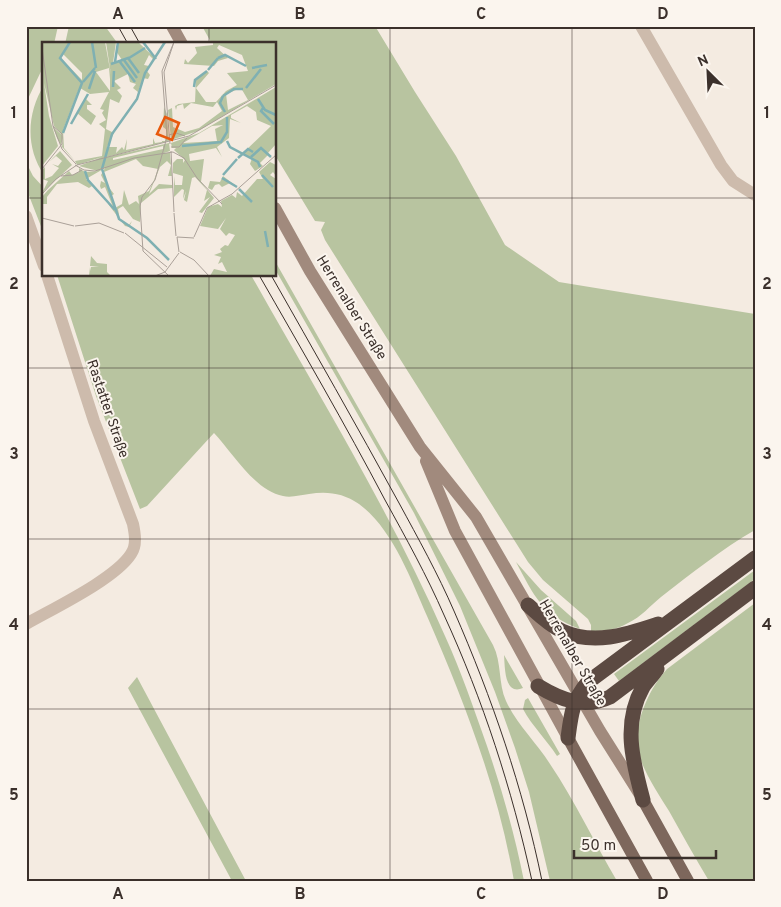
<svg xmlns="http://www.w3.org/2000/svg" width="781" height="907" viewBox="0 0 781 907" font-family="Overpass,sans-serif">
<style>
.green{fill:#b8c4a0}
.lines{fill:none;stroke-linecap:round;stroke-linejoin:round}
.minor{stroke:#cdbbac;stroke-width:12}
.secondary{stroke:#a18a7d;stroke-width:12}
.primary{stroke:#7d675c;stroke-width:12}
.motorway{stroke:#5c4a42;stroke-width:15}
.tram{stroke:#3b302b;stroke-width:1}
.grid{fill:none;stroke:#3b302b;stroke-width:1;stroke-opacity:0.55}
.labels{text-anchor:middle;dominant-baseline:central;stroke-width:4;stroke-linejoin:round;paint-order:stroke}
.street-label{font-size:14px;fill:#3b302b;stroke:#fbf5ee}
.inset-river{fill:none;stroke:#7fb0b2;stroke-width:2.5}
.inset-road{fill:none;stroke:#aaa098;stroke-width:1}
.view{fill:#e8590c;fill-opacity:0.15;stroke:#e8590c;stroke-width:2.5}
.inset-edge{fill:none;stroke:#3b302b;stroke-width:2.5}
.neatline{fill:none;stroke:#3b302b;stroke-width:2}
.grid-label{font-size:16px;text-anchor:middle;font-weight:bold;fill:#3b302b}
</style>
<rect width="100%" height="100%" fill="#f4ebe1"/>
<!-- green -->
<path class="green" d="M26,26H58L54,44H44V65L26,103Z
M69,26H105L118,44H65Z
M202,26H375L415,92L456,156L505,245L559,282L755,314V530C722,549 692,573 661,597C650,606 641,617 628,623C617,630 604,631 591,631V625L588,619L543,580L528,562L325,240L321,230L325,222L315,221L275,155V44H212Z
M44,85V175C25,147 27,113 44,85Z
M26,162L33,176L44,188V234L26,188Z
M275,261L493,645C502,663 498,683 506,701C517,725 536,742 550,764C575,801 594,842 617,881H550L529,792L515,748L495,692L460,606L414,513L275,269Z
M57,275H251C318,394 390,511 445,636C461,671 474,709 487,746C502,790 515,835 524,881H514C498,788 464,701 427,616C411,579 392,528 359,504C343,493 327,491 309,494C301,495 291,498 283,496C255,491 232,452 214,433L147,506L140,509L96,396Z
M516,562L541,590L576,621L580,629C542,615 534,596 516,562Z
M755,570V579L619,681L614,674Z
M755,603V881H709C695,858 682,834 669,811C658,793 637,763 637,742C637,716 650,688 667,669Z
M504,655L523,688C504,696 505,667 504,655Z
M137,677L246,881H232L128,688Z
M528,698L560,754L557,756C546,739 532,726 523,709L525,700Z"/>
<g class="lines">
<!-- minor -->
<path class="minor" d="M641,26L721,165L733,181L755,195
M26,216L44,266
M26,624C54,608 115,579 131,554C137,545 135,534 133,524L94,421L47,275"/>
<!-- secondary -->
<path class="secondary" d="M172,26L182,44
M275,208L310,271L420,447L476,517L600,731L639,793
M426,461L455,531L568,738"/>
<!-- primary -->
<path class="primary" d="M568,738L647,881
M643,800L688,881"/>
<!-- motorway -->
<path class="motorway" d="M528,605C538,614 549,625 562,631C594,646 628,634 658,624
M538,686C561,700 584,709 610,697L755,588
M568,738C571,715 572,701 588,682L755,558
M643,800C633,762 622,724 643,687C647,681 653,675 657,669"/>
<!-- tram -->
<path class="tram" d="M118,26L128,44
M130,26L140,44
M259,275C302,350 345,424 385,500C406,538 427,576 444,615C483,700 512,789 532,881
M271,275C314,351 357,426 399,503C418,538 438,574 454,611C492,698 523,788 542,881"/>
</g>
<!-- grid -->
<path class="grid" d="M209,26V44M390,26V881M572,26V881M26,198H44M275,198H755M209,275V881M26,368H755M26,539H755M26,709H755"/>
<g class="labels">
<!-- street labels -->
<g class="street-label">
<text transform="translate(351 308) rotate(58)">Herrenalber Straße</text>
<text transform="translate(107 409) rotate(71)">Rastatter Straße</text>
<text transform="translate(572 653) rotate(60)">Herrenalber Straße</text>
</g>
</g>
<!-- overview -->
<g transform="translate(42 42)">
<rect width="234" height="234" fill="#f4ebe1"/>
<path d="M0,0H63L69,33L64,0H74L71,21L80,18L74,9L76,0H96L113,16L112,18L107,13L102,23L107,24L105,29L108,33L106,37L101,36L96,50L91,46L94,42L88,40L86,32L72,39L79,46L75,48L80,54L77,61L68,57L64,87L72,91L65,105H75L74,111L80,105L82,108L85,97L84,108L111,102V96L113,101L120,100L119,88L120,99H123L125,88L121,85L122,65L125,72L127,99L61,116L127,101L128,109L122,111H128L131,146L116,147L99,161L98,180L91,177L81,164L76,167L78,178L86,184L90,179L87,185L83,184L66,162L71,165L63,145L59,147L58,144L59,139L63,141L59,133L63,126L44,137L50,144L47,146L36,140L15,142L5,155V162H0V155L6,148L27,129L30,133L37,130V126L43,130L56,129L37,124L60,115L35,123L33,119L60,114L63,87L57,82L64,78L60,71L62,68L58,67L67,50L48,52L38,46L36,49L21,88L22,106L33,119L20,105L21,96L19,103L15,96L11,85L21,94L12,84L2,41L7,74L16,104L0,124ZM21,12L40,31V38L19,16ZM67,26L68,37V49L54,30ZM121,104V107L71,118V116ZM94,117L101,124L116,127L112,138L107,149L96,154L97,162L94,159L87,163L82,148L80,162L73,166L69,154L72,152L65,143L62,130ZM125,119L129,123L126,134H130V143L117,142L107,152L118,125ZM171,0H234V42L156,89L129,98L126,68L130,66L131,85L143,90L157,86L180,69L175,60L171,65L149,61L142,67L141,62L135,64L134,68L133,64L137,62L129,63L153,60L154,37L165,29L167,31L154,46L164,60H174L184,49L195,43L185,31L206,29L200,13L177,3L175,6L186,16L176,19L172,24L142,22L143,17L146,21L155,11L153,5L171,3ZM199,46L206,58L186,68L184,52ZM234,45V102L226,111L230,116L226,113L218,121L221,124L213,129L208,122L210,116L200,112L229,84L215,78L214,70L205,64L189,73V76L199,81L188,77L187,96L175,105L180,115L174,106L147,112L148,119L162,117L159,140L172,156L160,171L157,170L168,155L162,159L165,148L153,135L150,136L145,160L142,158L144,149L141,157L142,148L140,147L132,155V134H136H132L133,143H140L141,134L131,131V121L135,117H141V121L143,118L132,108L134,106H130L129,101L157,91ZM181,83L173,87L175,99L141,101L170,84ZM43,56L50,63H45V67L54,74L49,83L35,71ZM18,109L30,123L0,151L6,139L0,137V128L3,125V137L10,134L17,126L10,122L16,124L20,119L14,114L7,120ZM228,120L234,123V134L231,130L228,133L234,137V234H168L172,227L185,230L180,220L176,222L179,215L172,213L180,210L178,207L183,203L186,204L193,193L187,191L184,194L178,187L184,176L176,187L158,184L166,165L176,162L180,165L179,159L190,153L194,156L195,150L200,154L215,137H221L217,130ZM181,134L194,144L188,141L180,145L177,142L173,143L170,148L166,146L168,139L178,140ZM49,214L55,221L65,222V230L69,234H47L48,225V229L49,225L57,224H48Z" fill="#b8c4a0" fill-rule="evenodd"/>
<path class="inset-river" d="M50,0L54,26M101,0L114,17M123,0L103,31L95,57L70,92L60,127L77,177L105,196L127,218M87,16L103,6M176,16L183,13L204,24M82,18L95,36M73,20L76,0M78,20L93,40M69,22L86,16L97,31M210,26L225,23M166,28L176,16M41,40L53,26M71,45L72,29M152,45L153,38L165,29M204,46L219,27M47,47L53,29M181,54L192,47H201M181,54L178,61L183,70M216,57L223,68L234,73M221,66L219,69L232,82M29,82L46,52M21,91L40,41L18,16L28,0M185,99L188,105L216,120L218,125M140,104L179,100L185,90V75M209,115L219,106L229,115M196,116L206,107L211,110M43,129L46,138L73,168M181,133L195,117M220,133L231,145M180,136L195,145M197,147L210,160M223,189L226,205"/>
<path class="inset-road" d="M0,6L11,84L20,107L34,122M127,93L134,91L143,94M128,102L122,30L132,0M129,105H137L145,96M129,109L132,170M33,123L42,128L53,129L92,116L131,110L142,116L155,136L180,162M0,127L20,102V92L11,84M19,134L31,133L40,128M0,152L14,137L35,123L147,94L234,43M132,171L134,194M0,176L32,184M33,184L57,181L82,191M83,191L125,225M135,195L152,196M135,195L137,210M152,195L165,166L190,152L234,113M138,210L152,218L167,234M113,234L123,230L137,211M127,234L101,209L98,164L100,155L113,138L125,95L120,29L132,0"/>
<path class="view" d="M123,75L137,81L130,98L115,92Z"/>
<rect width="234" height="234" class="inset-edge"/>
</g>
<!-- border -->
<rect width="781" height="907" fill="none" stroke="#fbf5ee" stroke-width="55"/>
<!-- north arrow -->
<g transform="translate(708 72) rotate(336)" stroke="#fbf5ee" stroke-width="4" paint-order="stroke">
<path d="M0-4L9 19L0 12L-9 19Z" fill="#3b302b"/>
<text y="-8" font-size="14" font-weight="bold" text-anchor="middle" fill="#3b302b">N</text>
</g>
<!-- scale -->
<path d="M574 850v8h142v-8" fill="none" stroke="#3b302b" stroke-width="2.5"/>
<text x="581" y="850" font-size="15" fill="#3b302b" stroke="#fbf5ee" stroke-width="4" paint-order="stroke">50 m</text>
<rect x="28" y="28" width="726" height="852" class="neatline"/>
<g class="grid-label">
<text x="118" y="19">A</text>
<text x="300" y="19">B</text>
<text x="481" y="19">C</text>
<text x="663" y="19">D</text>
<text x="14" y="118">1</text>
<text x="767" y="118">1</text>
<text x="14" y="289">2</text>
<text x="767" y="289">2</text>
<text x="14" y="459">3</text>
<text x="767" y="459">3</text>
<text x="14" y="630">4</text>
<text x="767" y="630">4</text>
<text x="14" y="800">5</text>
<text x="767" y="800">5</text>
<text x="118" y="899">A</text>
<text x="300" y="899">B</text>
<text x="481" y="899">C</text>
<text x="663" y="899">D</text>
</g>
</svg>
